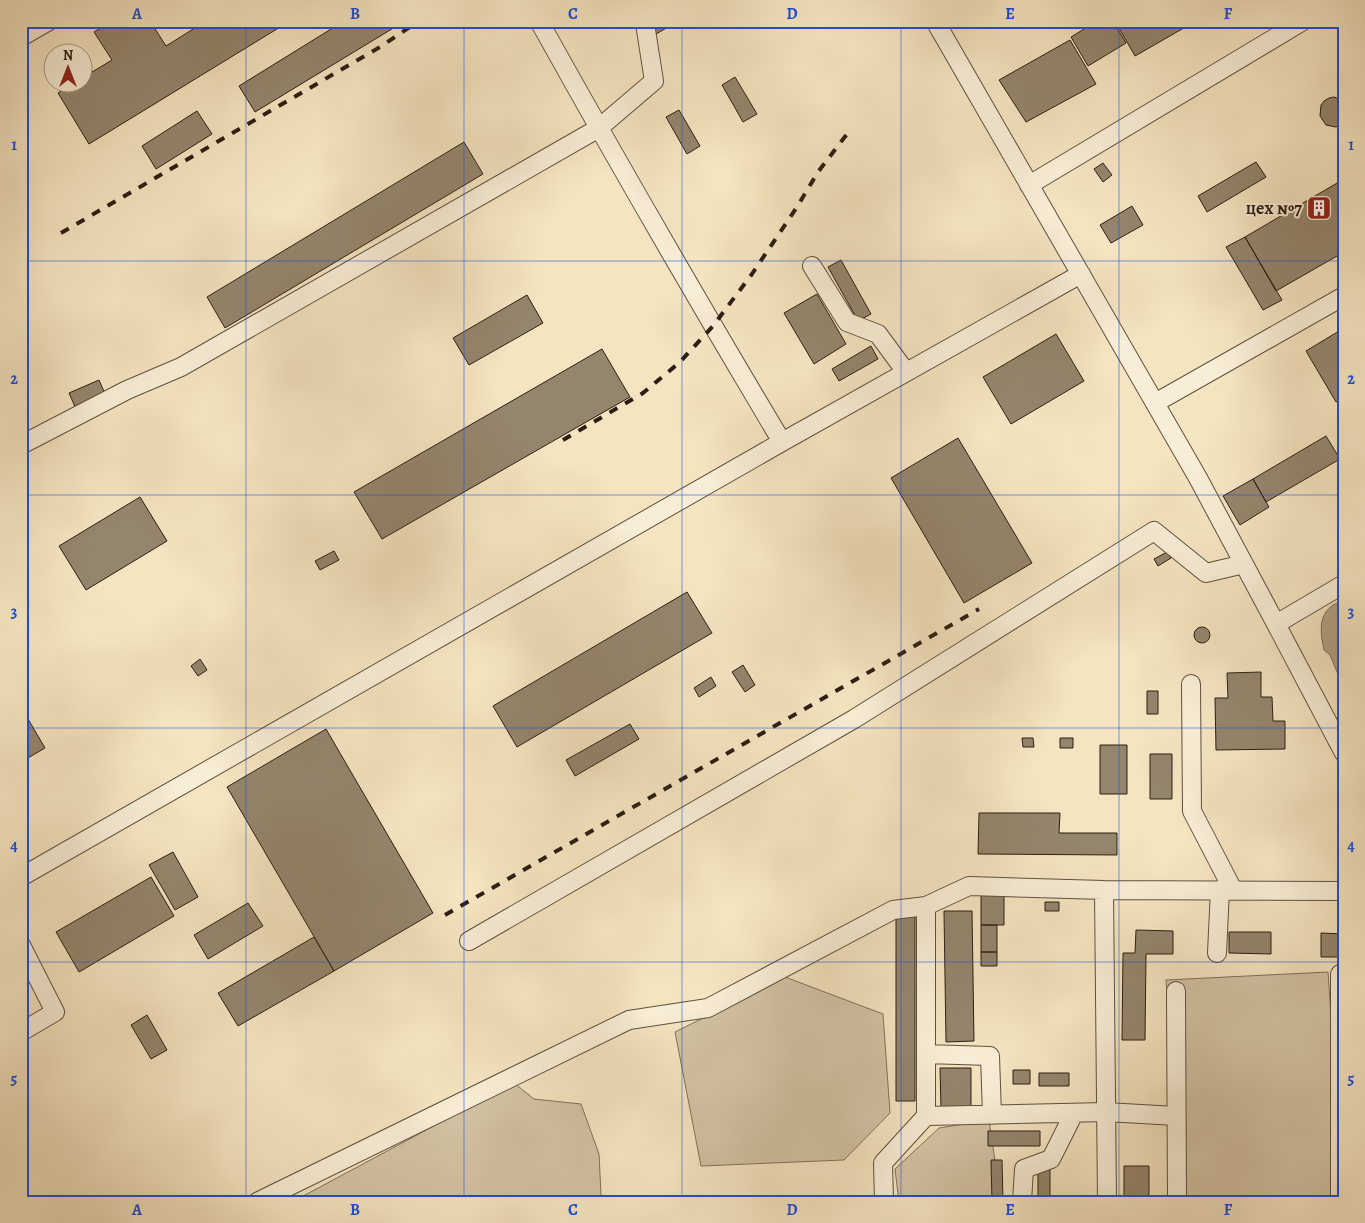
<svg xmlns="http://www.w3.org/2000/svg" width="1365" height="1223" viewBox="0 0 1365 1223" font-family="Alegreya,serif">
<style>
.green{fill:#d2c2a3;stroke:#80705b}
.water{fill:#b0a185;stroke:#7c6d57}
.building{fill:#94856d;stroke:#2d1e13}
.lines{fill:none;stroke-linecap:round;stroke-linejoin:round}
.minor-casing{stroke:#5f503e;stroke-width:20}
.minor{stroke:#f8edd6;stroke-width:18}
.rail{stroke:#2d1e13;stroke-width:4;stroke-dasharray:9 9;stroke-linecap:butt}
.grid{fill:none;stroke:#1d4ed8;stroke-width:1;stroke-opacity:0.55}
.labels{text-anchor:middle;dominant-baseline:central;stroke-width:4;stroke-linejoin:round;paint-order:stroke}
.poi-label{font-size:18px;font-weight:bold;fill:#2d1e13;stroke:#f8edd6;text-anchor:end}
.neatline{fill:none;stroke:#1d4ed8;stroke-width:2}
.grid-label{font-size:16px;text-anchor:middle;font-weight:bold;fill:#1d4ed8}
</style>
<rect width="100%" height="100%" fill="#f4e4c0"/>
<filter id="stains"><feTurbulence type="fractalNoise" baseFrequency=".004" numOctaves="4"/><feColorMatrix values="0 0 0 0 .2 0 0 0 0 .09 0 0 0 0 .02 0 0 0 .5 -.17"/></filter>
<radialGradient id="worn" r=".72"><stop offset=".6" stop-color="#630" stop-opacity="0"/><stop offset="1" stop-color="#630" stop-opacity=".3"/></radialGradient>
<!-- green -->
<path class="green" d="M1328,972L1344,1202H1181L1166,980Z
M785,977L883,1014L890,1113L844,1160L701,1166L675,1032Z
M514,1083L534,1099L581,1104L599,1154L601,1195L606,1202H292Z
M989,1120L1001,1202H899L895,1169L939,1128Z"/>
<!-- water -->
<path class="water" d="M1344,600V685L1342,684L1330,655L1324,650C1321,635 1317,616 1333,605C1336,603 1340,602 1344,600Z"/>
<!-- building -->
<path class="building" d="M112,21H150L166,46L206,21H290L89,144L58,93L75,82H82V78L112,60L94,32Z
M344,21H405L255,112L239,86Z
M648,21H677V22L656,34Z
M1097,21H1113L1126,43L1088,66L1071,37Z
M1115,21H1196L1135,56Z
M1070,40L1096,84L1026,122L999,80Z
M735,77L757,114L743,122L722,85Z
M1334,97L1344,101V123L1336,127L1326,125L1320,116L1321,105L1324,101L1329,98Z
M679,110L700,146L687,154L666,117Z
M197,111L212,134L156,169L142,146Z
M464,142L483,174L225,328L207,297Z
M1256,162L1266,177L1207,212L1198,196Z
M1103,163L1112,175L1103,182L1094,169Z
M1344,179V252L1276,291L1245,237Z
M1132,206L1143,225L1111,243L1100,225Z
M1245,237L1282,300L1263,310L1226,247Z
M841,260L871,314L858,321L828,267Z
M817,294L846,344L814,364L784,313Z
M527,295L543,323L469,365L453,338Z
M1344,328V397L1336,402L1306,351Z
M1056,334L1084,381L1011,424L983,377Z
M871,346L878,359L839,381L832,369Z
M602,349L630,397L382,539L354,492Z
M99,380L109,403L79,416L69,393Z
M1326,436L1340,459L1266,502L1253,479Z
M958,438L1032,563L964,603L891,478Z
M1253,479L1269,507L1240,525L1223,496Z
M140,497L167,541L86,590L59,546Z
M334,551L339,560L320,570L315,561Z
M1167,552L1171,558L1158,566L1154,559Z
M687,592L712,633L517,747L493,706Z
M1194 635a8 8 0 1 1 16 0a8 8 0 1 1-16 0Z
M200,659L207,670L198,676L191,666Z
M743,665L755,685L745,692L732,672Z
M1261,672V697H1272L1273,721H1285V749L1216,750L1215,698H1228L1227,673Z
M711,677L716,686L699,697L694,688Z
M1147,691H1158V714H1147Z
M21,707L45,748L21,762Z
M630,724L639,739L575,776L566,760Z
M326,729L433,913L334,971L227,787Z
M1022,738H1033L1034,747H1023Z
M1060,738H1073V748H1060Z
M1100,745H1127V794H1100Z
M1150,754H1172V799H1150Z
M979,813H1060L1059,833H1117V855L978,854Z
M173,852L198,897L175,910L149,865Z
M151,877L174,916L79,972L56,932Z
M981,892H1004V925H981Z
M1045,902H1059V911H1045Z
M248,903L263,926L208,959L194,935Z
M944,911H972L974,1041L946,1042Z
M896,915H915V1101H896Z
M981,925H997V952H981Z
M1136,930L1173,931V954H1146L1145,1040H1122L1123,953H1135Z
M1229,932H1271V954L1229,953Z
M1321,933L1344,934V957H1321Z
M314,937L334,971L238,1026L218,993Z
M981,952H997V966H981Z
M147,1015L167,1050L151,1059L131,1025Z
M940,1068H971V1108H941Z
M1013,1070H1030V1084H1013Z
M1039,1073H1069V1086H1039Z
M988,1131H1040V1146H988Z
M991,1160H1002L1003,1202H992Z
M1124,1166H1149V1202H1124Z
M1038,1169H1050V1202H1038Z
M843,1196V1202H825V1197Z"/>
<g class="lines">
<defs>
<path id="minor" d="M539,21C618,163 699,303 782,442
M935,21L1198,478L1276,624
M21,37L49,21
M1029,185L1303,21
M812,266L847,322L878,334L906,372
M1155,403L1344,296
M21,445L127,390L181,367L599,128L654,81L646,30
M1344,584L1276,624L1344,753
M1191,684L1192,811L1233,890
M21,877L782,442L1081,274
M1104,890L1107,1202
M469,941L854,719L1154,531L1206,573L1244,564
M21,945L55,1012L21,1032
M1217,953L1220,890
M1340,974V1202
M1176,991L1177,1202
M926,1054L990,1056L992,1115
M926,1116L1106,1112L1176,1116
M257,1202L629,1020L708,1008L893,910L926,906L969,886L1104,890L1344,891
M884,1202L883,1163L926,1116V906
M1022,1202L1024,1169L1051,1159L1074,1113"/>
</defs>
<!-- minor casing -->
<use href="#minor" class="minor-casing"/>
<!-- minor -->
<use href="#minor" class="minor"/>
<!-- rail -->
<path class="rail" d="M61,233L380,47L419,21
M563,440L643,393L680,362L713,326L752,274L797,207L818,172L847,134
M445,915L979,609"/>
</g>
<!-- grid -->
<path class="grid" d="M246,21V1202M464,21V1202M682,21V1202M901,21V1202M1119,21V1202M21,261H1344M21,495H1344M21,728H1344M21,962H1344"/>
<!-- icons -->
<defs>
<symbol id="building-square" viewBox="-11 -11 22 22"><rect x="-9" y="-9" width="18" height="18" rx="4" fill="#8f2418" stroke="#f8edd6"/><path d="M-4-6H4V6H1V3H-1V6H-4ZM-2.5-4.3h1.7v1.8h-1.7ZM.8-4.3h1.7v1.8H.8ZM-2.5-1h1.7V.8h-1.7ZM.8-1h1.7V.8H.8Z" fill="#fff"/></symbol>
</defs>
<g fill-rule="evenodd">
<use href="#building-square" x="1305" y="194" width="28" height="28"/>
</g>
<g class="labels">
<!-- poi labels -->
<g class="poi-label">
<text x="1302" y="208">цех №7</text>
</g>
</g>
<!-- margin -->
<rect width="1365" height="1223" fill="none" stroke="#f4e4c0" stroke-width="55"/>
<!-- north arrow -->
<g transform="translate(68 68)"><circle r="24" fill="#f8edd6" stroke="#a79a88"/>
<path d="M0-4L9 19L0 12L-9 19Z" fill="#8f2418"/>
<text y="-8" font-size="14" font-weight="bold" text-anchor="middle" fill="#2d1e13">N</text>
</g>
<rect x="28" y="28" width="1310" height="1168" class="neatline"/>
<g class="grid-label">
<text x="137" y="19">A</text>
<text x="355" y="19">B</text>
<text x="573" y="19">C</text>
<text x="792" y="19">D</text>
<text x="1010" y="19">E</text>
<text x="1228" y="19">F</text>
<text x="14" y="150">1</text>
<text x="1351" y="150">1</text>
<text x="14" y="384">2</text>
<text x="1351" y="384">2</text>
<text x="14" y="617">3</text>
<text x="1351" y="617">3</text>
<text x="14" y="851">4</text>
<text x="1351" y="851">4</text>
<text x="14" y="1084">5</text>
<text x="1351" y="1084">5</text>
<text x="137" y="1215">A</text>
<text x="355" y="1215">B</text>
<text x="573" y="1215">C</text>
<text x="792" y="1215">D</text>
<text x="1010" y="1215">E</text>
<text x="1228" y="1215">F</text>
</g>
<rect width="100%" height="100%" filter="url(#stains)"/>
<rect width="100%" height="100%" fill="url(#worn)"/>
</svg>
